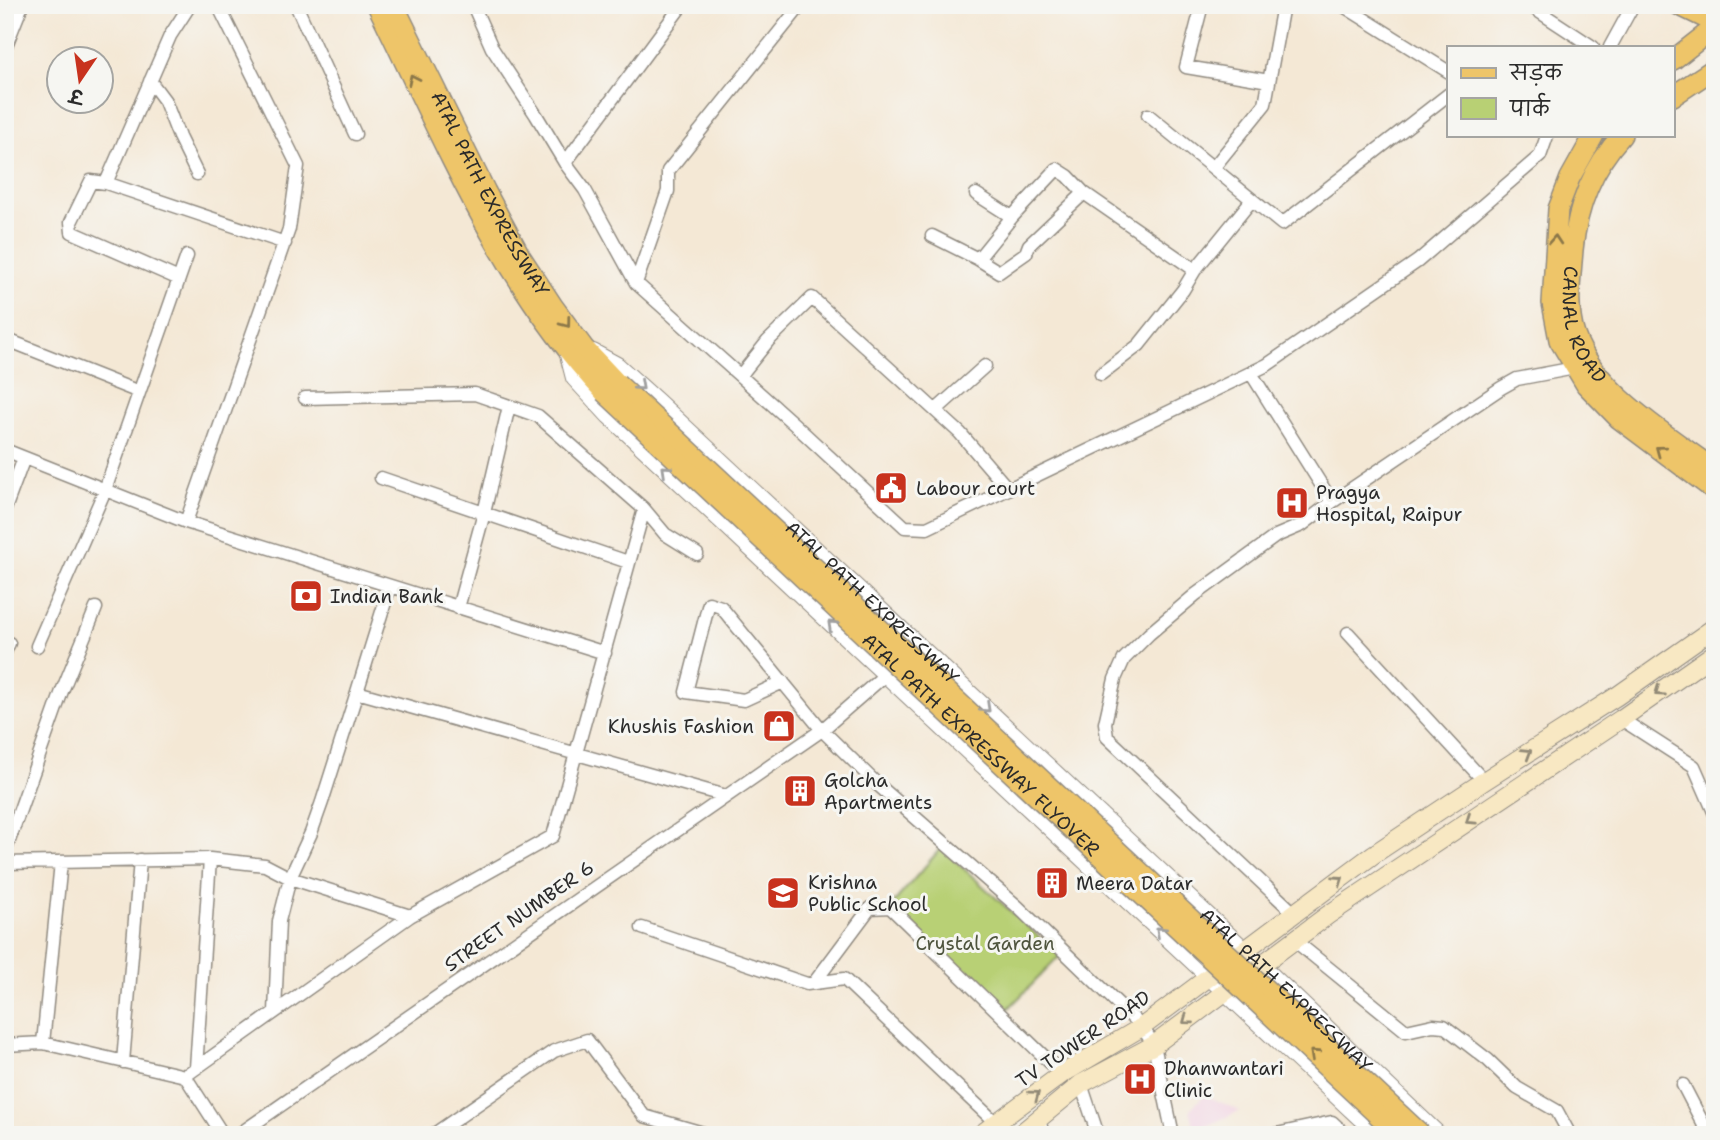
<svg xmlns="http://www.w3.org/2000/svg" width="1720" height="1140" viewBox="0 0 1720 1140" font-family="'Shantell Sans','Playpen Sans Deva',sans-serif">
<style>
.built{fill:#f2cfe1}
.green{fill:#b8d074;stroke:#727e50;stroke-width:2}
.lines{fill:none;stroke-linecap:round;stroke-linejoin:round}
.minor-casing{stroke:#908a80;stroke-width:15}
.tertiary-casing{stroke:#908a80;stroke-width:18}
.secondary-casing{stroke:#908a80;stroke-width:20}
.primary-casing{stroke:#908a80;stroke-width:22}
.trunk-casing{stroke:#908a80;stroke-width:22}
.minor{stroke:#fff;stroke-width:12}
.tertiary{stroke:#fff;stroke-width:16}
.secondary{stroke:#f8e8c3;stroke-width:18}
.primary{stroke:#eec569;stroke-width:19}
.trunk{stroke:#eec569;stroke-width:19}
.trunk-bridge-casing{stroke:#908a80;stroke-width:22;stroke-linecap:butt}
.trunk-bridge{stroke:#eec569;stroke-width:19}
.oneway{stroke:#8c784a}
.oneway2{stroke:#a0a0a0}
.oneway3{stroke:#928a77}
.labels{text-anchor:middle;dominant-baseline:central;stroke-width:6;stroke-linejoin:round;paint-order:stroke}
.street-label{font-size:19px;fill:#2b2b2b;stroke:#f6f6f2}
.poi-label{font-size:19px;fill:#2b2b2b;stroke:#f6f6f2;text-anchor:start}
.park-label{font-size:19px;fill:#4e543d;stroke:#f6f6f2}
</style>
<rect width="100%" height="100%" fill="#f6f6f2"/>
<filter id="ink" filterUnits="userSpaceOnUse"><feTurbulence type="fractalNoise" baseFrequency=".0143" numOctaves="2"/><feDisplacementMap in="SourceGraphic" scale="14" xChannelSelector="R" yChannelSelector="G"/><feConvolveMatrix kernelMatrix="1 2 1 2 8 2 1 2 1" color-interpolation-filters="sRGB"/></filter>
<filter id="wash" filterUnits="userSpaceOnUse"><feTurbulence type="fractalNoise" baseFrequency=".00686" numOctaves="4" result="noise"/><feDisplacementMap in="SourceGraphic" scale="28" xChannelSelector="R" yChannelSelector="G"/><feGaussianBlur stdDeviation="1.57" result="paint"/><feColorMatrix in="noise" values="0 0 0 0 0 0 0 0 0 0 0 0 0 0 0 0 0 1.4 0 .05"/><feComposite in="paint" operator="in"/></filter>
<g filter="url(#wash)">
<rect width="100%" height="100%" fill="#f4e8d5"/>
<!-- built -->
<path class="built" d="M1205,1095L1240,1111L1195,1131L1190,1109Z"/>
<!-- green -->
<path class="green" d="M941,848L1060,956L1005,1012L890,907Z"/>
</g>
<g filter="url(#ink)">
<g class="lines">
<defs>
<path id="minor" d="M296,5L355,134
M473,5L492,48L536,115L565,163L585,190L636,283L794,424L905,527L927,528L1267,365L1418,261L1540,156L1547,136
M1202,5L1186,67L1269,81
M1342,5L1449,72
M1529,5L1593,47
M1610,47L1633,5
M5,48L22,5
M150,81L165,101L179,137L197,174
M1148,115L1282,224L1449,94
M565,163L682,5
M1214,167L1265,104L1283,5
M106,183L170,36L190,5
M976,194L1012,217
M932,236L978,259L999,272L1026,253L1029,245L1084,193
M978,259L1012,217L1057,169L1068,176L1084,193L1195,270
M179,279L72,232L71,222L91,181L106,183L285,243
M636,283L668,191V171L797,10L798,5
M5,339L139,392
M1251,373L1332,502
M1101,374L1139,345L1183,290L1195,270L1251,201
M740,376L768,341L812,298L960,433L1008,489
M936,410L985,366
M5,450L186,522L605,653
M381,478L628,562
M5,509L24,458
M644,509L665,534L697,554
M186,522L289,229L298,166L218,5
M390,586L357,692L726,796
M458,608L484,513L509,406
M1348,633L1484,781
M5,641L9,643L5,652
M37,646L105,490L187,256
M783,682L744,700L686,692L709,603L721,607L822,730L877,784L1018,907L1142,1027L1154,1045L1173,1135
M1621,719L1694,766L1715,814
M5,852L62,691L96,608
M5,863L210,859L265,865L290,878L410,916
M1294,913L1107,737L1105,723L1115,679L1124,659L1149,634L1195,595L1276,536L1302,525L1332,502L1501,388L1517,379L1575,368L1581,364
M642,928L807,984L844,979L997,1124
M1294,940L1406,1031L1433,1025L1444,1026L1488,1060L1517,1088L1557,1111L1570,1135
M814,983L870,908L890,907L1062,1074
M275,1012L279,921L290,878L311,833L322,802L357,692
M43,1043L61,862
M5,1045L43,1043L185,1076
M123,1062L140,860
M196,1068L210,859
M1081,1084L1098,1135
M1683,1085L1709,1135
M1039,1119L1043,1135
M223,1135L185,1076L410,916L553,836L644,509L538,416L475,394L305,398
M238,1135L822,730L885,675
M433,1135L554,1051L587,1040L644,1116L710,1135
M1272,1135L1332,1122L1346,1135"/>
<g id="tertiary">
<path d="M567,351L574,378L609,416L1378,1135"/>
<path id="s1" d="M593,352L617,365L658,402L1261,965L1439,1135"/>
</g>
<path id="secondary" d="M980,1135L1062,1074L1142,1027L1374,854L1484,781L1617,696L1715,627
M1019,1135L1081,1084L1154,1045L1328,915L1621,719L1715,653"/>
<g id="primary">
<path d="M1678,5L1715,23"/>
<path d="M1673,60L1715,27"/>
<path d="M1673,96L1715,68"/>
<path d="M1594,135L1570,178L1558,209L1552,303L1559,340L1586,385L1619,419L1715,491"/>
<path id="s2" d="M1622,135C1592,168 1577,205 1573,250C1571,277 1566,308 1575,335C1595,392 1668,435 1715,470"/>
</g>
<g id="trunk">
<path d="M377,5C443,139 500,282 604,392"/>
<path id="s3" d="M394,5L486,192L521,257L553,306L584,348L617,383"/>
</g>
</defs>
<!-- minor casing -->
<use href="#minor" class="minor-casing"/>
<!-- tertiary casing -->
<use href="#tertiary" class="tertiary-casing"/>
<!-- secondary casing -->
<use href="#secondary" class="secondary-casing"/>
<!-- primary casing -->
<use href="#primary" class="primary-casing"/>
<!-- trunk casing -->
<use href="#trunk" class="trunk-casing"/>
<!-- minor -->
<use href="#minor" class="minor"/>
<!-- tertiary -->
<use href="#tertiary" class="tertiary"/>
<!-- secondary -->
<use href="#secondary" class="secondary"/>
<!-- primary -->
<use href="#primary" class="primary"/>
<!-- trunk -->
<use href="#trunk" class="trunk"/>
<defs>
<g id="trunk-bridge">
<path d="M617,383L1422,1135"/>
<path id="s4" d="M604,392L1399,1135"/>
</g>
</defs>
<!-- trunk-bridge casing -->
<use href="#trunk-bridge" class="trunk-bridge-casing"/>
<!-- trunk-bridge -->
<use href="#trunk-bridge" class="trunk-bridge"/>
</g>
<!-- one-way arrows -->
<defs><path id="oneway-chevron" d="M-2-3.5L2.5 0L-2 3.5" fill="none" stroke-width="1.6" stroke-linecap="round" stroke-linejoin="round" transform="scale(1.75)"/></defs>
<g class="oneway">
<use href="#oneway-chevron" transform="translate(413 79) rotate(-116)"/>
<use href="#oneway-chevron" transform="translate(1555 240) rotate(-86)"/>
<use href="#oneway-chevron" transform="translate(566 323) rotate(53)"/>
<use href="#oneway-chevron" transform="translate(1660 450) rotate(-143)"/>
<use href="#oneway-chevron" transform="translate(1314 1054) rotate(-137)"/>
</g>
<g class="oneway2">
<use href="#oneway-chevron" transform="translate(640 386) rotate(42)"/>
<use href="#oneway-chevron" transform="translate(666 470) rotate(-137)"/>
<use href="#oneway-chevron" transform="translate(832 625) rotate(-137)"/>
<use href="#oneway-chevron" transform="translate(986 708) rotate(43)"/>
<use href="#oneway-chevron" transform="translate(1160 931) rotate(-137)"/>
</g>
<g class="oneway3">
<use href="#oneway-chevron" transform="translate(1659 692) rotate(145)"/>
<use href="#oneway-chevron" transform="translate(1527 753) rotate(-32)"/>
<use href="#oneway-chevron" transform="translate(1470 820) rotate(146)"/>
<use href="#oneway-chevron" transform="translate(1339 880) rotate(-35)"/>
<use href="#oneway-chevron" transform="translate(1187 1020) rotate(143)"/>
<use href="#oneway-chevron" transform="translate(1035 1095) rotate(-37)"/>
</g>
</g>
<!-- icons -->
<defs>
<symbol id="civic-square" viewBox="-11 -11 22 22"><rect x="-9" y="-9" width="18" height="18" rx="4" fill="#c8321e" stroke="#f6f6f2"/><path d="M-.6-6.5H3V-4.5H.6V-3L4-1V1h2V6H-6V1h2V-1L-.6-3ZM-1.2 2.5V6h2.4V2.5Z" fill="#fff"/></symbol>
<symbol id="hospital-square" viewBox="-11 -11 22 22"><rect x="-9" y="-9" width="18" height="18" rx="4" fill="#c8321e" stroke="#f6f6f2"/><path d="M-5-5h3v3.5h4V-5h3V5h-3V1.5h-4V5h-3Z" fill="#fff"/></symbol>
<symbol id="bank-square" viewBox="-11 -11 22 22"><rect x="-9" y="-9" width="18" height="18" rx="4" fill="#c8321e" stroke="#f6f6f2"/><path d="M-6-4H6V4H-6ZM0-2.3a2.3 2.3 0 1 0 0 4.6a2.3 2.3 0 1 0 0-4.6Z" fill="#fff"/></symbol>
<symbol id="shop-square" viewBox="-11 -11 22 22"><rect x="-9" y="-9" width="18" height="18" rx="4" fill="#c8321e" stroke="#f6f6f2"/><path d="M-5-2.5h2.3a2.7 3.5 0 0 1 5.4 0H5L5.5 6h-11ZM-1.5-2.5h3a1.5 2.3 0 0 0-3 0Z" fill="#fff"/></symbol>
<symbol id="building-square" viewBox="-11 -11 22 22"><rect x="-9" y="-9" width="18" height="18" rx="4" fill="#c8321e" stroke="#f6f6f2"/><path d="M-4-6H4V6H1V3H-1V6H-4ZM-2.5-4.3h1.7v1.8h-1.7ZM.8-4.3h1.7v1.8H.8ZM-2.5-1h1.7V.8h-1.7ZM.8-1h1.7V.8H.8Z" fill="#fff"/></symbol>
<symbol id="school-square" viewBox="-11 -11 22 22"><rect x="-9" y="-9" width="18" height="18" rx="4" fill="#c8321e" stroke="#f6f6f2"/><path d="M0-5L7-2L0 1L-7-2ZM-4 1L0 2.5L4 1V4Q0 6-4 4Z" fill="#fff"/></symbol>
</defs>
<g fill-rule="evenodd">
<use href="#civic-square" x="872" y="469" width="38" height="38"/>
<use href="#hospital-square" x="1273" y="484" width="38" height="38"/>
<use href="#bank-square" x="287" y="577" width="38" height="38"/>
<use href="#shop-square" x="760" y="707" width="38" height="38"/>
<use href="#building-square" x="781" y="772" width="38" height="38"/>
<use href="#building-square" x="1033" y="864" width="38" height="38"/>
<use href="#school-square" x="764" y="874" width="38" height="38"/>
<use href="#hospital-square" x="1121" y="1060" width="38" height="38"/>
</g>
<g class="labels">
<!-- street labels -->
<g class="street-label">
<text stroke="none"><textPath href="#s3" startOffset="212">ATAL PATH EXPRESSWAY</textPath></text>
<text stroke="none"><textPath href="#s2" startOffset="205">CANAL ROAD</textPath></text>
<text stroke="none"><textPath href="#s1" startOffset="376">ATAL PATH EXPRESSWAY</textPath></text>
<text stroke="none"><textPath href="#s4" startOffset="516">ATAL PATH EXPRESSWAY FLYOVER</textPath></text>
<text transform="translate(519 916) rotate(-35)">STREET NUMBER 6</text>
<text stroke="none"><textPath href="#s1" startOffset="943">ATAL PATH EXPRESSWAY</textPath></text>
<text transform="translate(1083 1039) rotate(-34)">TV TOWER ROAD</text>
</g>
<!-- poi labels -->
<g class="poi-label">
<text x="916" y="488">Labour court</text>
<text x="1316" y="492">Pragya<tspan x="1316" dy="22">Hospital, Raipur</tspan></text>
<text x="330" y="596">Indian Bank</text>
<text x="754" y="726" text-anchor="end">Khushis Fashion</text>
<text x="824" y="780">Golcha<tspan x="824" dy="22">Apartments</tspan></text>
<text x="808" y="882">Krishna<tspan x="808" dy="22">Public School</tspan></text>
<text x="1076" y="883">Meera Datar</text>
<text x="1164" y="1068">Dhanwantari<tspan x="1164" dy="22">Clinic</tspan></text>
</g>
<!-- park labels -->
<g class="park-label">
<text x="985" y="943">Crystal Garden</text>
</g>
</g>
<!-- margin -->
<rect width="1720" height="1140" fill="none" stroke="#f6f6f2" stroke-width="28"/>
<!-- legend -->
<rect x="1447" y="46" width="228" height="91" fill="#f6f6f2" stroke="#a5a5a2" stroke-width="2"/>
<rect x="1461" y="68" width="35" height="10" fill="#eec569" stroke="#a5a5a2" stroke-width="2"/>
<text x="1510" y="80" font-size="21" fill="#2b2b2b">सड़क</text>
<rect x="1461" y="98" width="35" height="21" fill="#b8d074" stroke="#a5a5a2" stroke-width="2"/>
<text x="1510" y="116" font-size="21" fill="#2b2b2b">पार्क</text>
<!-- north arrow -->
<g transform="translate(80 80) rotate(193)"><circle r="33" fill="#f6f6f2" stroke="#a5a5a2" stroke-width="2"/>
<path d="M0-5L12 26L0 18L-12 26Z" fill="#c8321e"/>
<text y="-10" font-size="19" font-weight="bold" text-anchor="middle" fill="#2b2b2b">उ</text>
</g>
</svg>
